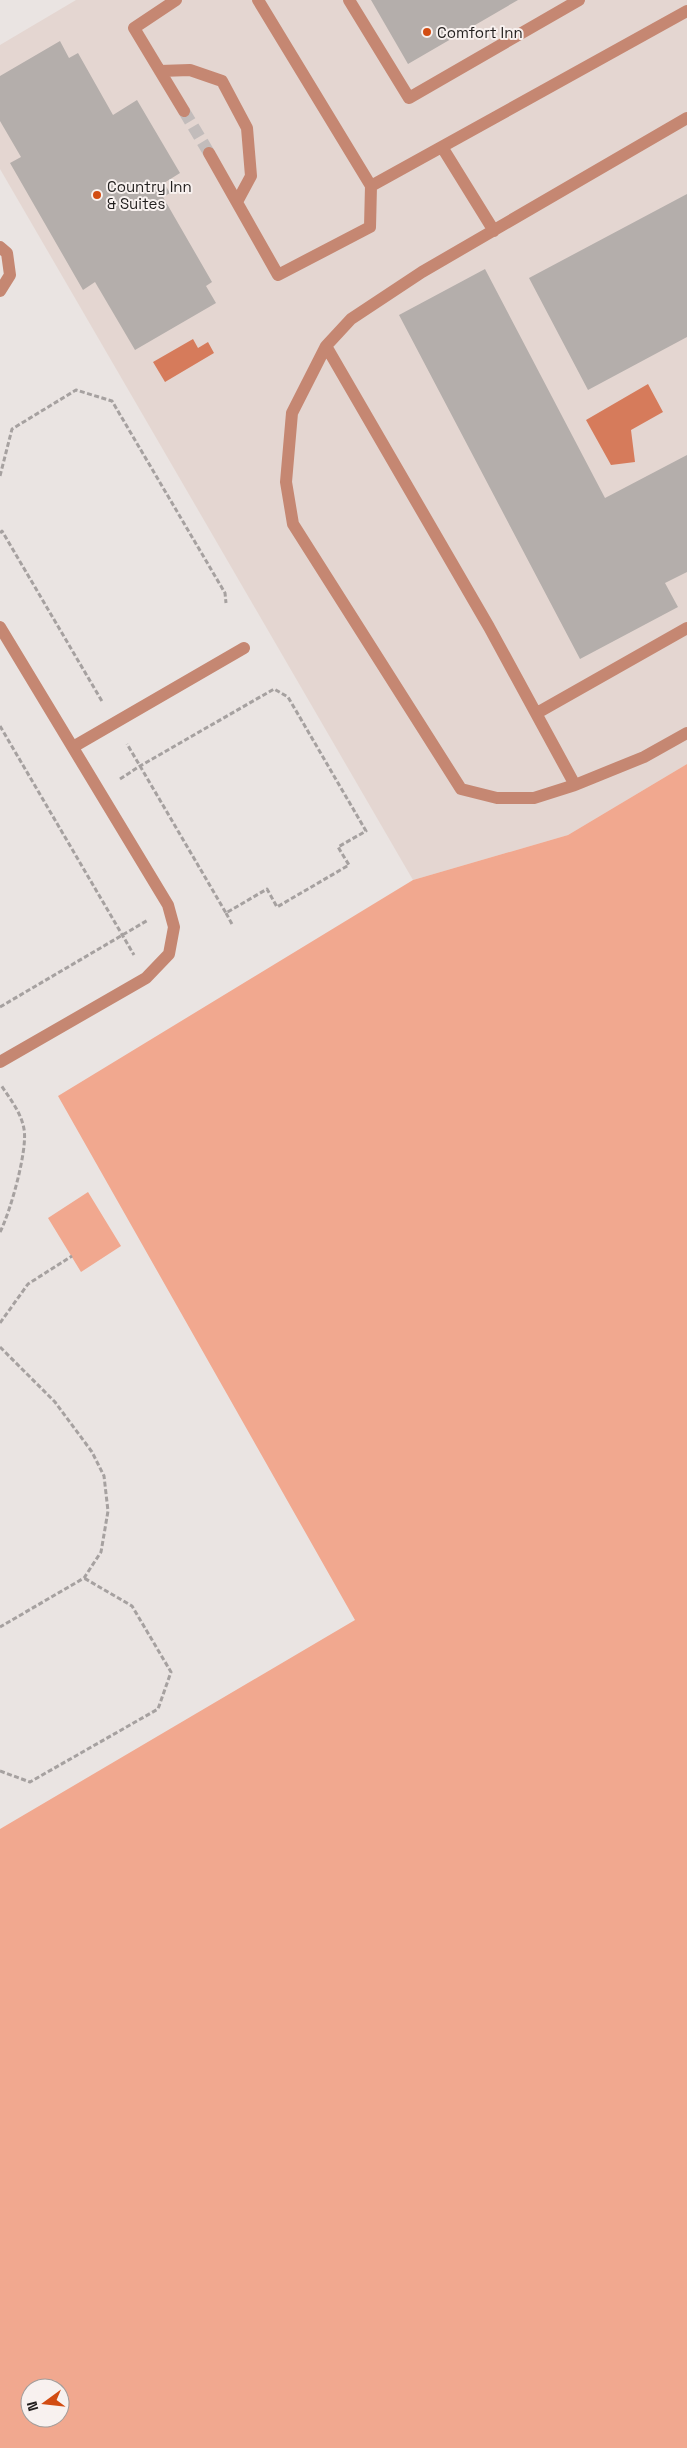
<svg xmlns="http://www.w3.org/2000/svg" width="687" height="2448" viewBox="0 0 687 2448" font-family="'Space Grotesk',sans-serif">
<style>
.built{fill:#e4d6d1}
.green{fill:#f1a88f;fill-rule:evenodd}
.water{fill:#d67b5b}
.building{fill:#b4aeab}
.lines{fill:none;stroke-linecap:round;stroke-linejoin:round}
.minor-tunnel{stroke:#c2bcbb;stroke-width:12;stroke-dasharray:12 6;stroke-linecap:butt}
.path{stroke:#a6a1a0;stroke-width:3;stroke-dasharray:5 2.5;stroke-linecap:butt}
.minor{stroke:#c58772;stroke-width:12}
.poi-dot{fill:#d24c12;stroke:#f8f1ef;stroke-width:2}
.labels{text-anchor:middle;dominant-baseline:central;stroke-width:4;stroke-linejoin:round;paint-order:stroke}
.poi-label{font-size:15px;fill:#211e1d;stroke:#f8f1ef;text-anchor:start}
</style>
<rect width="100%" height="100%" fill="#eae4e2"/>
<!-- built -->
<path class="built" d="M76,0H687V764L568,835L413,880L0,169V45Z"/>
<!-- green -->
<path class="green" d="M687,764V2448H0V1829L355,1620L58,1096L413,880L568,835ZM30,2388H60V2418H30Z
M88,1192L121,1246L81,1272L48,1218Z"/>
<!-- water -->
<path class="water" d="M193,339L198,348L208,342L214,353L165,382L153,362Z
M648,384L663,412L631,430L635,462L611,465L586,420Z"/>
<!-- building -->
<path class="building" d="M371,0H518L408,64Z
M60,41L69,58L78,53L113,115L137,100L180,173L164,183L170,193L163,197L212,282L206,286L216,303L135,350L95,282L83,290L10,163L21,157L0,121V76Z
M687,194V337L588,390L529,278Z
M485,269L605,498L687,455V572L665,583L678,607L580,659L399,315Z"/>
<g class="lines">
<!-- minor-tunnel -->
<path class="minor-tunnel" d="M184,111L209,153"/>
<!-- path -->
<path class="path" d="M0,476L12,429L76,390L112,401L225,593L226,603
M0,533L2,531L103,703
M0,726L134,955
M120,779L140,766L274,689L288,697L366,831L338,847L349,865L277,907L267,889L226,913L140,766L127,744
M226,913L233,926
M0,1007L148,920
M0,1232C10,1213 28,1150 24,1129C21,1112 10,1099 1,1085
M0,1323L28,1284L72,1256
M0,1347L55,1402L92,1452L104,1476L108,1511L101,1552L84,1578L0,1627
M0,1771L30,1782L158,1709L171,1672L132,1606L84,1578"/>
<!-- minor -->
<path class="minor" d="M176,0L134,28L184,111
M258,0L371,186L687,11
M349,0L409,98L579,0
M160,71L190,70L222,81L247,128L251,176L237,202
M687,118L422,272L351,319L326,346L489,627L575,785L644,757L687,733
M442,147L494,231
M209,153L278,275L370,227L371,186
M0,247L7,253L10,275L0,291
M326,346L292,413L286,482L293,524L461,789L497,798H534L575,785
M0,627L168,905L174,927L169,954L146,978L0,1062
M537,713L687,628
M73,747L244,648"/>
</g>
<!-- markers -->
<g class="poi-dot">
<circle cx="427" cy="32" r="5"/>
<circle cx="97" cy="195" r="5"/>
</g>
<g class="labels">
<!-- poi labels -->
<g class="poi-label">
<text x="437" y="32">Comfort Inn</text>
<text x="107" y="186">Country Inn<tspan x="107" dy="17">&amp; Suites</tspan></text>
</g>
</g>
<!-- north arrow -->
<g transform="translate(45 2403) rotate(255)"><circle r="24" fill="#f8f1ef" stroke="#a29d9b"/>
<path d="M0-4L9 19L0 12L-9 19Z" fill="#d24c12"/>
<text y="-8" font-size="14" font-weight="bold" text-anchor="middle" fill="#211e1d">N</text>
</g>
</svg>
